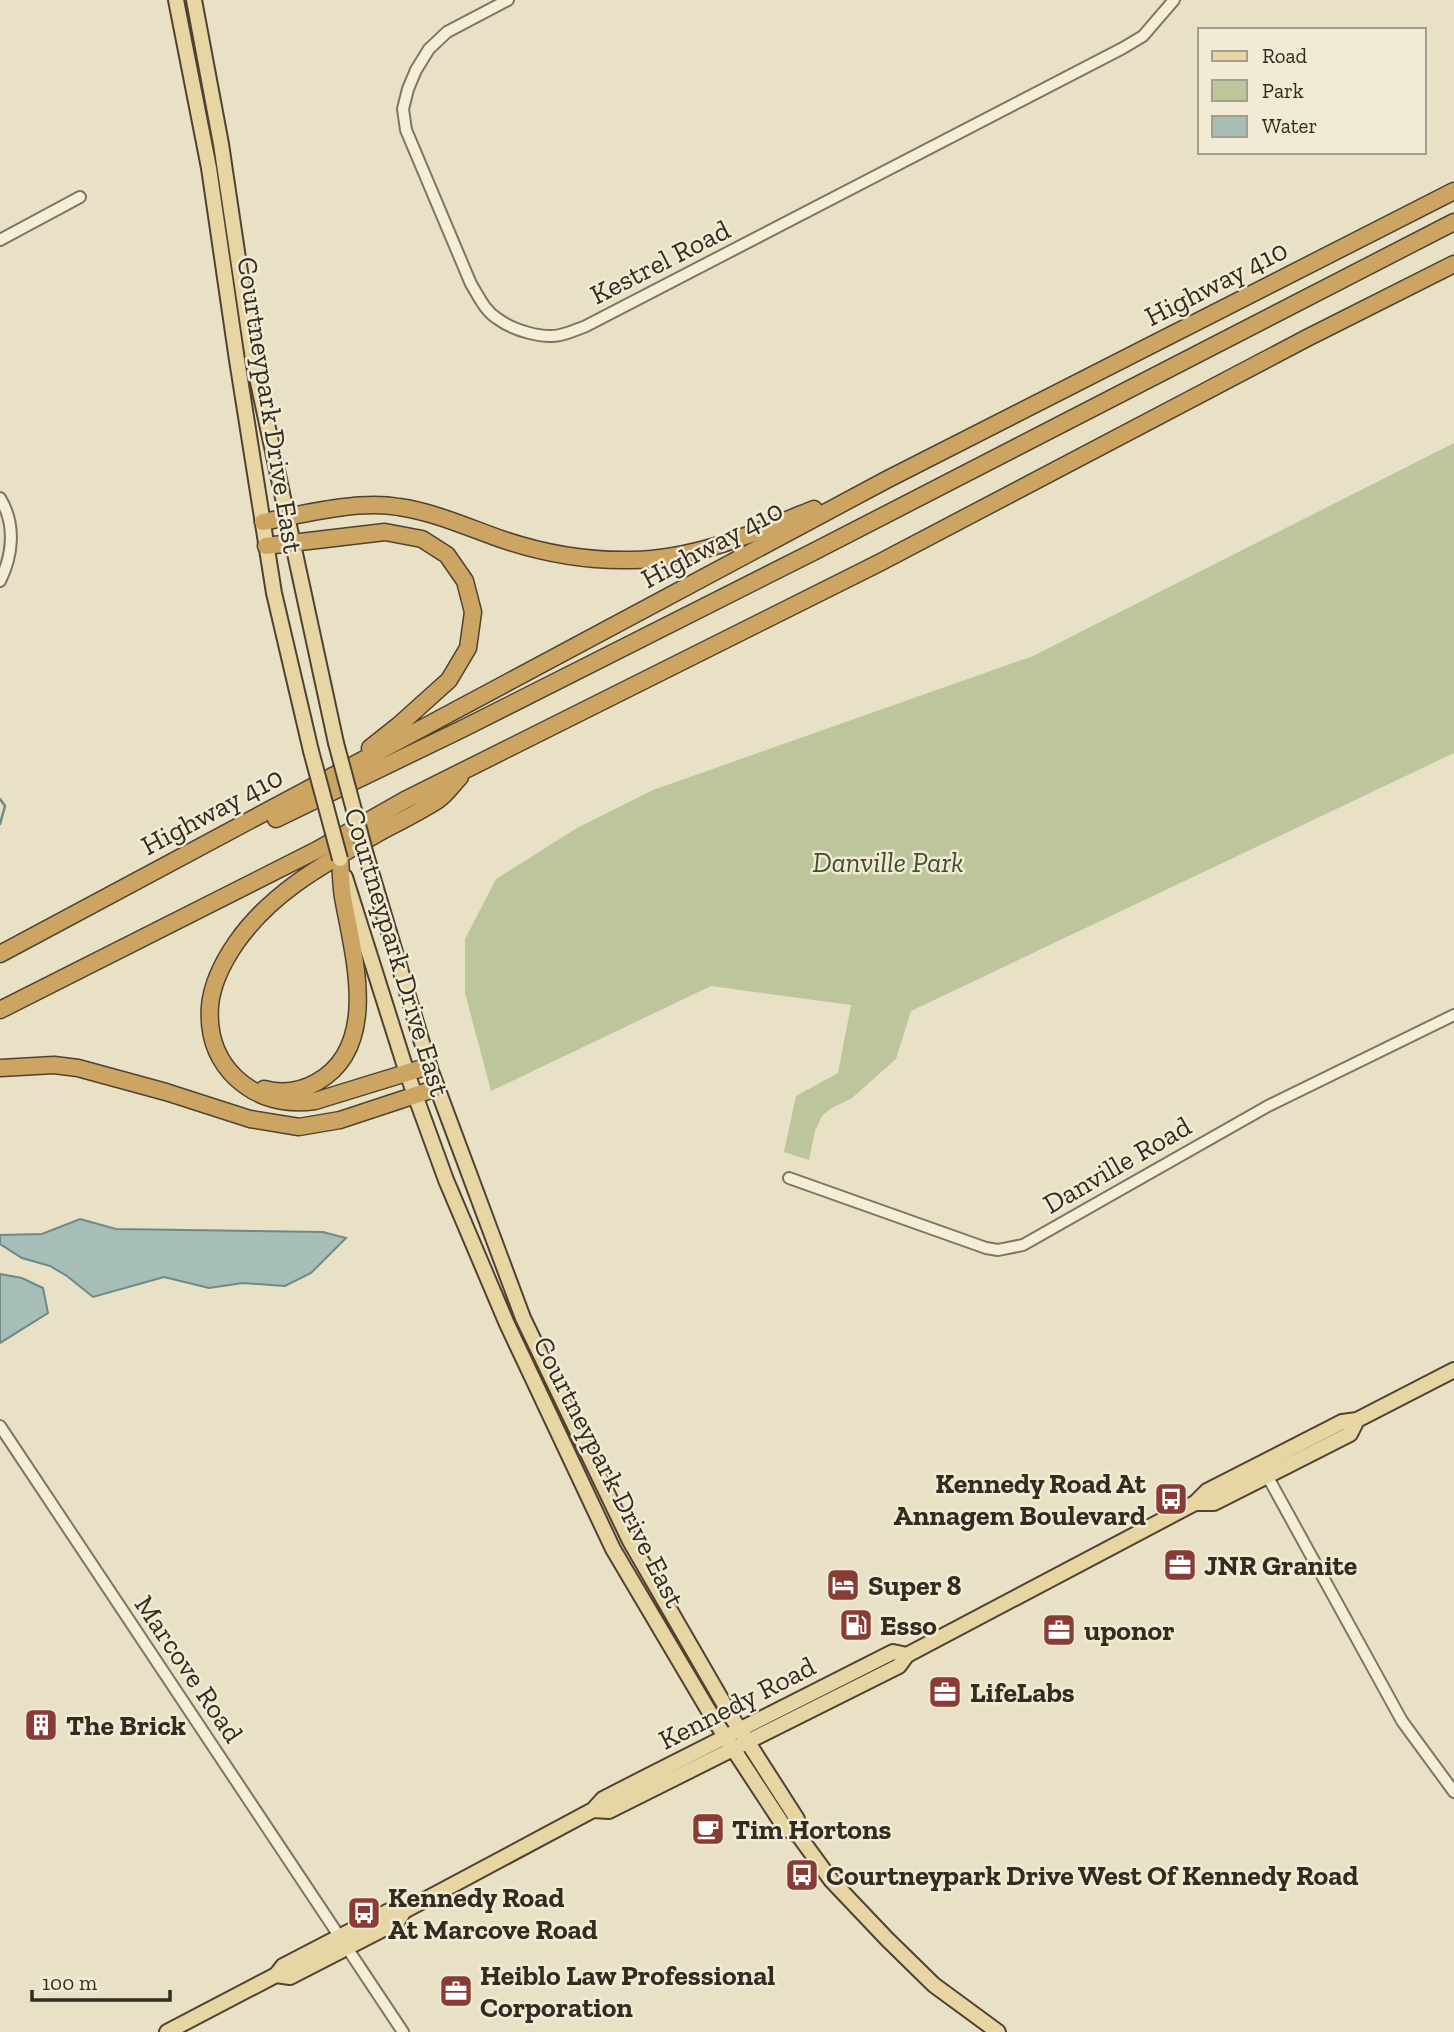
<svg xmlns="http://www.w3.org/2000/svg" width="1454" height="2032" viewBox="0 0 1454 2032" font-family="'Zilla Slab',serif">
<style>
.green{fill:#bdc59c}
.water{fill:#a7bdb8;stroke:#6f8a85;stroke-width:2}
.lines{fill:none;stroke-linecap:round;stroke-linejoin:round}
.stream{stroke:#6f8a85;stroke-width:2.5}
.minor-casing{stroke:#82745e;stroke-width:14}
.major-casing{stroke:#504232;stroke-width:18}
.highway-casing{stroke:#504232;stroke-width:19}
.minor{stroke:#f4eed9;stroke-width:10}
.major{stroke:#e7d6a3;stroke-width:14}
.highway{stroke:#cda562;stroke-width:16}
.major-bridge-casing{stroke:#504232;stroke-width:18;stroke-linecap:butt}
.major-bridge{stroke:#e7d6a3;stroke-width:14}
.labels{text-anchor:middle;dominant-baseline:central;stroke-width:5;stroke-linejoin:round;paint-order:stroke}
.street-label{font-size:28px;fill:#342b20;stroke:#f1ebd5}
.park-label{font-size:28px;font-style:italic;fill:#424e29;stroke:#f1ebd5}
.poi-label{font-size:28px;font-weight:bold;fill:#342b20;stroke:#f1ebd5;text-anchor:start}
</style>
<rect width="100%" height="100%" fill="#e8e1c6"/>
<!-- green -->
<path class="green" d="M1454,443V753L911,1011L896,1059L852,1098L830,1109L822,1116L815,1131L809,1160L784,1152L796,1096L838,1073L851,1005L711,986L491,1091L465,993V939L496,879L577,828L653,790L1033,656Z"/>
<!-- water -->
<path class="water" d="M80,1219L116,1229L323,1232L346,1238L311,1273L285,1286L243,1283L209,1288L164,1277L93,1297L67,1276L50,1266L22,1258L0,1244V1235L42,1234Z
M0,1274L22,1278L43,1288L48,1313L0,1343Z"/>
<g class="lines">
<!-- stream -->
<path class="stream" d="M0,799L5,806L0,824"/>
<defs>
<path id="minor" d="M508,0L447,32L429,49L416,70L408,89L403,109L406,130L471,284C479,297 485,311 498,319C513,330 542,339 560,335C569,333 578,329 586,326L1123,48L1143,36L1174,0
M0,240L80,197
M0,498C16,524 13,555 0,581
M789,1178L986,1248L998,1250L1023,1245L1268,1106L1454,1015
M0,1426L403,2032
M1264,1470L1402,1721L1454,1792"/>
<path id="major" d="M176,0L209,168L237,360L274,593L311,751
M194,0L221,144L253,359L336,743
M366,855L429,1066L523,1318L630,1541L731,1716L797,1819L799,1836
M345,877L407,1073L446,1180L507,1324L613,1549L713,1718L785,1828L799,1836L831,1880L887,1939L934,1985L998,2032
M1195,1503H1214L1350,1434L1357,1420
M593,1810L609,1811L899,1666L907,1655L1195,1503L1207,1491L1342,1422L1357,1420L1454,1370
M276,1975L290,1977L397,1922L404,1911
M167,2032L276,1975L283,1966L389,1911H404L593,1810L603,1799L640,1780L893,1652L907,1655"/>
<path id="highway" d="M263,522C303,514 358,500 399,507C434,512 467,527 501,539C542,553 587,561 631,560C696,559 755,533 814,509
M266,546L385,532L422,539L447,555L465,581L473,612L468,648L449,680L399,725L370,748
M276,819L462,729L815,551L1454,222
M0,954L888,479L1454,191
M0,1010L317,850L405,800L879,563L1307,338L1454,264
M429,1066L315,1101C284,1105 259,1099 236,1078C216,1059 208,1034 210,1006C212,983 223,962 236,943C273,890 328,862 382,831C401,821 421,811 438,800C447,794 453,784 460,777
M0,1068L54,1065L78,1068L166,1092L250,1119L299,1127L340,1120L437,1088
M264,1089C282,1094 301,1091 317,1082C381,1046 353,954 343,897C341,885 341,872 340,859"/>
</defs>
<!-- minor casing -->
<use href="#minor" class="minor-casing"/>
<!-- major casing -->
<use href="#major" class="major-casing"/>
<!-- highway casing -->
<use href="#highway" class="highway-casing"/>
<!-- minor -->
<use href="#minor" class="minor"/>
<!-- major -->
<use href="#major" class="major"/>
<!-- highway -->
<use href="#highway" class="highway"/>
<defs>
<path id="major-bridge" d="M336,743L366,855
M311,751L340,859"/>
</defs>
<!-- major-bridge casing -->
<use href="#major-bridge" class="major-bridge-casing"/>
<!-- major-bridge -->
<use href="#major-bridge" class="major-bridge"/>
</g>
<!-- icons -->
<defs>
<symbol id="bus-square" viewBox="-11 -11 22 22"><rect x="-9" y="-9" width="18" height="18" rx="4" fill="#893b36" stroke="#f1ebd5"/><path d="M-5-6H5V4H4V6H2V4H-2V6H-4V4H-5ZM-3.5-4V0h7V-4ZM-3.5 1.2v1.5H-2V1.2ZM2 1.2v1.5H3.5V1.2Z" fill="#fff"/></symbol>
<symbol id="office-square" viewBox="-11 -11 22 22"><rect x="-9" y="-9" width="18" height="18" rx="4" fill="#893b36" stroke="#f1ebd5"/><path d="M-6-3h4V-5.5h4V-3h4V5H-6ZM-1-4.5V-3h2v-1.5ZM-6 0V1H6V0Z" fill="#fff"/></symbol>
<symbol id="hotel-square" viewBox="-11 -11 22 22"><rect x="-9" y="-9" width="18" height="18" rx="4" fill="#893b36" stroke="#f1ebd5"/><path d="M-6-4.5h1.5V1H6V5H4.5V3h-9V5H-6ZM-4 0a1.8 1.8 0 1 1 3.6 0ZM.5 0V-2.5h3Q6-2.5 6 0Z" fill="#fff"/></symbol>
<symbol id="fuel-square" viewBox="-11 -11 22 22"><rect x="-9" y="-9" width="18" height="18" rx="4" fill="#893b36" stroke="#f1ebd5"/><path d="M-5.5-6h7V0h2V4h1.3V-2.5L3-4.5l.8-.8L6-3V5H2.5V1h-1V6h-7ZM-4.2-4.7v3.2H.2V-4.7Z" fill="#fff"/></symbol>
<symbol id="building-square" viewBox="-11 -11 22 22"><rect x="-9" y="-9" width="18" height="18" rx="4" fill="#893b36" stroke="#f1ebd5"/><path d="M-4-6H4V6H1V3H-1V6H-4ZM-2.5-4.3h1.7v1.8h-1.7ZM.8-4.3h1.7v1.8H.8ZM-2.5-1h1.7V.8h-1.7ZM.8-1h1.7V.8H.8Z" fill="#fff"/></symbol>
<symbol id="cafe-square" viewBox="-11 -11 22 22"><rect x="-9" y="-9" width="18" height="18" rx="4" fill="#893b36" stroke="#f1ebd5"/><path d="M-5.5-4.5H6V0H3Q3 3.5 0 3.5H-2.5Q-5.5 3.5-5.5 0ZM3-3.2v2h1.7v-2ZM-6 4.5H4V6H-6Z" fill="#fff"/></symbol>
</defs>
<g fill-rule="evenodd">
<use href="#bus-square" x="1152" y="1480" width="38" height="38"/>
<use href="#office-square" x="1161" y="1546" width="38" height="38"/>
<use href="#hotel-square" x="824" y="1566" width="38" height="38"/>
<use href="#fuel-square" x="837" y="1606" width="38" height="38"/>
<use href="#office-square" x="1040" y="1611" width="38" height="38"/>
<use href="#office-square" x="926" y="1673" width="38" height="38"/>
<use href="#building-square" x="22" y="1706" width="38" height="38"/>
<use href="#cafe-square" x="689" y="1810" width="38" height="38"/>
<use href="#bus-square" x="783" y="1856" width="38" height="38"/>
<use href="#bus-square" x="345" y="1894" width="38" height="38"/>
<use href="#office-square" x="437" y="1972" width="38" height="38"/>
</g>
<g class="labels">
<!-- street labels -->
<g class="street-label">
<text transform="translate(660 262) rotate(-27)">Kestrel Road</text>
<text transform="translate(1216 283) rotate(-27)">Highway 410</text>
<text transform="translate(270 405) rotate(81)">Courtneypark Drive East</text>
<text transform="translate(712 544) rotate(-28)">Highway 410</text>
<text transform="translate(212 811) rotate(-28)">Highway 410</text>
<text transform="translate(397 952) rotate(73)">Courtneypark Drive East</text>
<text transform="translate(1117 1165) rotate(-30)">Danville Road</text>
<text transform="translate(609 1472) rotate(63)">Courtneypark Drive East</text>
<text transform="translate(189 1669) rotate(56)">Marcove Road</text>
<text transform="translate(737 1703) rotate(-27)">Kennedy Road</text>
</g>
<!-- park labels -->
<g class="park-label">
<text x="888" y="862">Danville Park</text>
</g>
<!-- poi labels -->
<g class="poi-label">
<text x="1146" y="1483" text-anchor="end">Kennedy Road At<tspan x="1146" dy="32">Annagem Boulevard</tspan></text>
<text x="1204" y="1565">JNR Granite</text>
<text x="868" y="1585">Super 8</text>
<text x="880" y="1625">Esso</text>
<text x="1084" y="1630">uponor</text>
<text x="970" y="1692">LifeLabs</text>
<text x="66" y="1725">The Brick</text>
<text x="732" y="1829">Tim Hortons</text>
<text x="826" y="1875">Courtneypark Drive West Of Kennedy Road</text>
<text x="388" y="1897">Kennedy Road<tspan x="388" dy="32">At Marcove Road</tspan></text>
<text x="480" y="1975">Heiblo Law Professional<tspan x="480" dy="32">Corporation</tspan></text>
</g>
</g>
<!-- legend -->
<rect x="1198" y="28" width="228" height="126" fill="#f1ebd5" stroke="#a59e8d" stroke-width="2"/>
<rect x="1212" y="51" width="35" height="10" fill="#e7d6a3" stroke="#a59e8d" stroke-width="2"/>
<text x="1262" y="63" font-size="21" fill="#342b20">Road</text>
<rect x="1212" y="80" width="35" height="21" fill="#bdc59c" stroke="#a59e8d" stroke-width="2"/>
<text x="1262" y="98" font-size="21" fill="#342b20">Park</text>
<rect x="1212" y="116" width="35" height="21" fill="#a7bdb8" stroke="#a59e8d" stroke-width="2"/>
<text x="1262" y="133" font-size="21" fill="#342b20">Water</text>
<!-- scale -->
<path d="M32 1990v10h138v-10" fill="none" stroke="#342b20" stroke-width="3.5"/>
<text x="42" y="1990" font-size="21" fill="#342b20" stroke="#f1ebd5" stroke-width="5" paint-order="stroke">100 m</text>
</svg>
